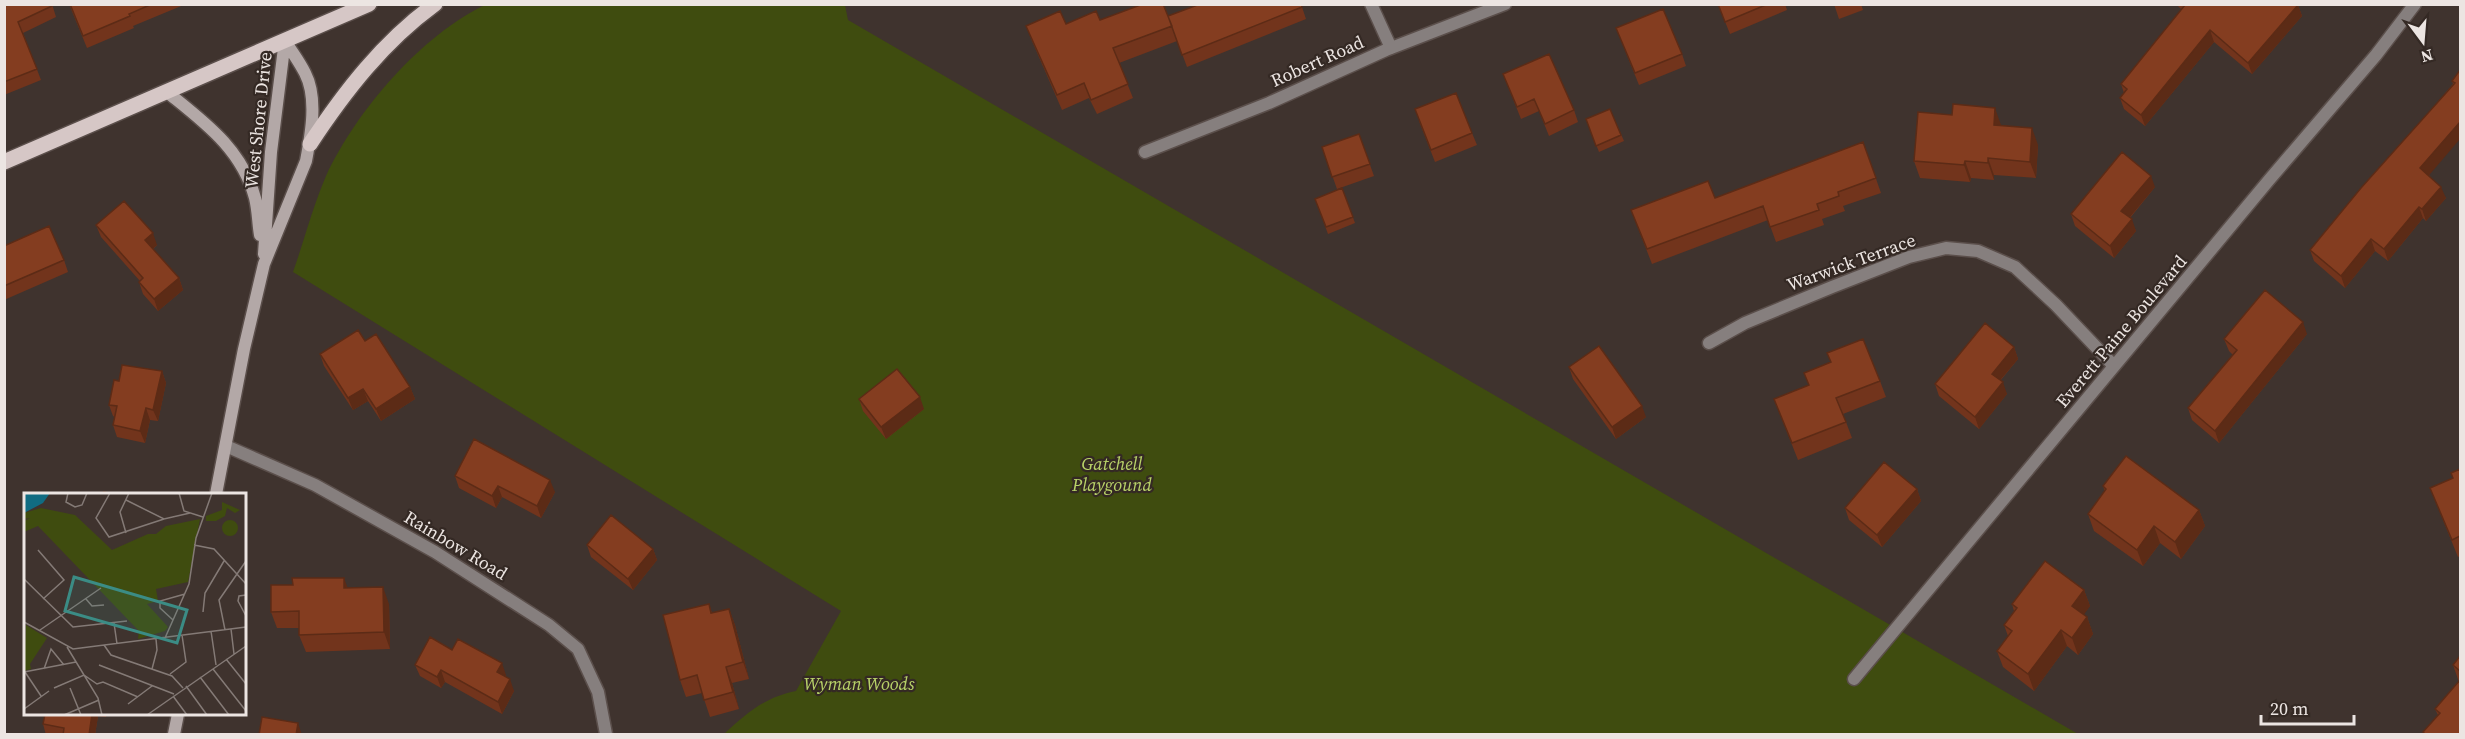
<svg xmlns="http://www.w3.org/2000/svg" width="2465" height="739" viewBox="0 0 2465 739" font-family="'Source Serif 4',serif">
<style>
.green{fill:#3f4c0f}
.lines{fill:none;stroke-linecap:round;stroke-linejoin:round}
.street-casing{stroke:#5b4f4b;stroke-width:15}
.secondary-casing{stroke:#5b4f4b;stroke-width:15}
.primary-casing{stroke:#5b4f4b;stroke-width:18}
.street{stroke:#867f7e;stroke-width:12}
.secondary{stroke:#b3a8a7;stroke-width:12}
.primary{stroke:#d6c7c6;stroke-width:15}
.wall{fill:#72341c}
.shaded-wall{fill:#5c2b16}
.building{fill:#843d20;stroke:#5c2b16;stroke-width:1.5}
.labels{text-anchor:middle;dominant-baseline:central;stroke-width:4.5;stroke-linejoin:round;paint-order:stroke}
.street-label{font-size:18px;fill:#ece5e2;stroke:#342924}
.park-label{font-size:18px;font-style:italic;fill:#b8d268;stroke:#342924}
.inset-road{fill:none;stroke:#847a76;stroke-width:1.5}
.view{fill:#3b8c85;fill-opacity:0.15;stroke:#3b8c85;stroke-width:3}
.inset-edge{fill:none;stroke:#ece5e2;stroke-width:3}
</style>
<rect width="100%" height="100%" fill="#3f332e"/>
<!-- green -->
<path class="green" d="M487,4L845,5L848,20L2078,734H724C747,713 765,697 796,691L841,611L293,272C304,241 313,206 326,176C357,110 421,35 487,4Z"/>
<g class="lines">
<defs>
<path id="street" d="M1371,4L1391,48
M1145,152L1269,103L1386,50L1505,4
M1709,343L1745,323L1832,287L1909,257L1946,248L1978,251L2015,267L2056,305L2114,366
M226,446L315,485L435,552L549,625L578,649L598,692L606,734
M1854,679L2269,180L2376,55L2415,4"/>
<path id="secondary" d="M167,92C204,122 242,149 255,198C258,210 258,223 260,235
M264,254L271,152L285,40
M216,494L244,349L264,264L306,161C311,134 318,98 305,73C299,61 291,51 285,40
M174,734L178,714"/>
<path id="primary" d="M310,144C345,91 383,42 435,4
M4,162L369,4"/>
</defs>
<!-- street casing -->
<use href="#street" class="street-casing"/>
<!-- secondary casing -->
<use href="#secondary" class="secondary-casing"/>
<!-- primary casing -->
<use href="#primary" class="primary-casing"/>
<!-- street -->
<use href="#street" class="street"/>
<!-- secondary -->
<use href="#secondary" class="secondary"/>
<!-- primary -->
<use href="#primary" class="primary"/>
</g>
<!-- wall -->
<path class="wall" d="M4,4H52L56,17L23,33L41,80L4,95Z
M69,4H186L133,26L134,28L87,48Z
M1163,4L1177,41L1119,63L1133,98L1097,114L1089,98L1062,110L1032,41L1026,26L1066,24L1100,20Z
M1301,4L1306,19L1187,67L1168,16Z
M1718,4H1785L1787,10L1730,34Z
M1834,4H1861L1863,10L1839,19Z
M2176,4L2298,5L2302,16L2252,74L2214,42L2145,126L2124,109L2120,98L2124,93L2121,84L2182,10Z
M1616,28L1682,54L1686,66L1639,85Z
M2460,70L2429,175L2446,198L2426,221L2423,218L2388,261L2375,251L2345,288L2314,261L2310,250L2453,84L2452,81Z
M1503,74L1574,110L1578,122L1549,136L1539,111L1521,119Z
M1610,109L1624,141L1599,152L1586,119Z
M1419,121L1472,133L1477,145L1435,162Z
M2001,125L2038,145L2036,178L1994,175V180L1971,178L1970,182L1920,178L1914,161Z
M1359,134L1374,176L1337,189L1322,147Z
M1863,142L1881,193L1843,206L1845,211L1822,219L1824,225L1776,242L1768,220L1652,264L1631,210L1715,198Z
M2155,187L2130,218L2136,231L2114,258L2075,226L2071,214Z
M1342,188L1355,223L1328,234L1315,199Z
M96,225L157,245L153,249L179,278L183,290L158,311L143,294L139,282L140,281L101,237Z
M4,246L64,260L68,272L4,300Z
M2307,334L2219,443L2192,420L2188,408L2233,355L2229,351L2224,339Z
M365,341L410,387L415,399L381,421L368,401L353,410L324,366L320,354Z
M2014,347L2018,359L2000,381L2007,394L1979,429L1939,396L1935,384Z
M1569,367L1646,417L1616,439L1573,379Z
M162,371L166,383L158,421L150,420L145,443L117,437L113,425L115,417L113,416L109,405L119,381Z
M1880,381L1886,397L1843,414L1852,438L1798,460L1774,399Z
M859,399L924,409L886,439L863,411Z
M2460,469V556L2458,557L2430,488L2453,478Z
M455,476L555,492L541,518L502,497L496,508L459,488Z
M2103,486L2199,510L2205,526L2181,559L2160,543L2143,566L2094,531L2088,514L2105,492Z
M1917,489L1921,501L1882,547L1849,520L1845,508Z
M587,545L653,549L657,560L633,590L591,557Z
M348,588L389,604L390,649L306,652L299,635V628H277L271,612Z
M2084,590L2090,606L2083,615L2087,617L2093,634L2078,655L2067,646L2034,691L2003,667L1997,651L2008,636L2004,625L2014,611L2012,604Z
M709,604L712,613L729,609L735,625L749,679L732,683L739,709L710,717L702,693L686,697L680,680Z
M2460,656V735H2424L2423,732L2438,715L2435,709L2459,682L2453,665Z
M415,665L506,675L505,677L514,691L502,714L445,682L441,688L420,676Z
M45,714H106V717L98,716L95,735H46L43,724Z"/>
<!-- shaded-wall -->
<path class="shaded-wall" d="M2298,5L2302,16L2252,74L2248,63Z
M2210,30L2214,42L2145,126L2141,115Z
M1995,108L2001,125L2000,141L1994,125Z
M2460,122V139L2425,180L2420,168Z
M2032,128L2038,145L2036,178L2030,162Z
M1988,158L1994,175V180L1988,163Z
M1965,161L1971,178L1970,182L1964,165Z
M2151,176L2155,187L2125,223L2121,211Z
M2441,187L2446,198L2426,221L2422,209Z
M2419,207L2423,218L2388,261L2384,249Z
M2132,219L2136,231L2114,258L2110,246Z
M153,233L157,245L149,252L145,240Z
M2371,239L2375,251L2345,288L2341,276Z
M179,278L183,290L158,311L154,299Z
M2303,322L2307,334L2219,443L2215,431Z
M2014,347L2018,359L1996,385L1992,374Z
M162,371L166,383L158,421L153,410Z
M2003,382L2007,394L1979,429L1975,417Z
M410,387L415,399L381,421L376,409Z
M363,389L368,401L353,410L348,398Z
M920,397L924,409L886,439L881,427Z
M1642,406L1646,417L1616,439L1612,427Z
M146,408L150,420L145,443L140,431Z
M550,480L555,492L541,518L537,506Z
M498,486L502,497L496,508L492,496Z
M1917,489L1921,501L1882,547L1877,535Z
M2199,510L2205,526L2181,559L2175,542Z
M2154,526L2160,543L2143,566L2137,550Z
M653,549L657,560L633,590L628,579Z
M344,578L350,594L344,588Z
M383,587L389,604L390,649L384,632Z
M2084,590L2090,606L2078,623L2072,606Z
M729,609L735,625L749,679L743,662Z
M2087,617L2093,634L2078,655L2072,638Z
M2061,630L2067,646L2034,691L2028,674Z
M502,663L506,675L502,684L497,672Z
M726,667L732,683L739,709L733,692Z
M441,670L445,682L441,688L437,677Z
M510,679L514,691L502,714L498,702Z
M92,714H97L98,716L95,735H89Z
M298,723L302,735H296Z"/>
<!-- building -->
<path class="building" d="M4,4H52V6L18,22L37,69L4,82Z
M70,4H152L129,14L130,16L83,36Z
M1143,4H1163L1172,26L1113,48L1128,84L1091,100L1084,83L1057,95L1026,26L1060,11L1066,24L1096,11L1100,20Z
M1200,4H1301L1302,7L1182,55L1168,16Z
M1718,4H1768L1725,22Z
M2185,4L2298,5L2248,63L2210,30L2141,115L2120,98L2127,89L2121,84L2185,5Z
M1663,9L1682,54L1635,73L1616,28Z
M1549,54L1574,110L1545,124L1534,99L1517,107L1503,74Z
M2460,70V122L2420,168L2441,187L2422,209L2419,207L2384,249L2371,239L2341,276L2310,250L2361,188L2455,83L2452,81Z
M1456,93L1472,133L1431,150L1415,109Z
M1953,104L1995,108L1994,125L2032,128L2030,162L1988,158V163L1965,161L1964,165L1914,161L1918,112L1952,115Z
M1610,109L1621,135L1596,146L1586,119Z
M1359,134L1370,164L1332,177L1322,147Z
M1863,142L1876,178L1838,192L1839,196L1817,204L1819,210L1770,227L1763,206L1647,249L1631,210L1708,181L1715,198Z
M2122,152L2151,176L2121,211L2132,219L2110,246L2071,214Z
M1342,188L1353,217L1326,227L1315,199Z
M124,201L153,233L145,240L179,278L154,299L139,282L143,278L96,225Z
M49,226L64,260L4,286V246Z
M2265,290L2303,322L2215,431L2188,408L2237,350L2224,339Z
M1985,323L2014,347L1992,374L2003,382L1975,417L1935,384Z
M358,330L365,341L376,334L410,387L376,409L363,389L348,398L320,354Z
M1863,339L1880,381L1836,398L1846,422L1792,443L1774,399L1809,385L1804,373L1831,362L1827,353Z
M1599,346L1642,406L1612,427L1569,367Z
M122,365L162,371L153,410L146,408L140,431L113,425L117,406L109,405L114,380L119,381Z
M897,369L920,397L881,427L859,399Z
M474,439L550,480L537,506L498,486L492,496L455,476Z
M2126,456L2199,510L2175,542L2154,526L2137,550L2088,514L2106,489L2103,486Z
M1884,462L1917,489L1877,535L1845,508Z
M2460,469V536L2452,540L2430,488L2453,478L2451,473Z
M104,492L115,495H104Z
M611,515L653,549L628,579L587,545Z
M2045,561L2084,590L2072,606L2087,617L2072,638L2061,630L2028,674L1997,651L2012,631L2004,625L2017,608L2012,604Z
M292,578H344V588L383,587L384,632L299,635V611L271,612V585H293Z
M709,604L711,613L729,609L743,662L726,667L733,692L704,700L697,675L680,680L663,615Z
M430,637L452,650L458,639L502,663L497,672L510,679L498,702L441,670L437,677L415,665Z
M2460,656V671L2453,665Z
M2460,680V735H2426L2423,732L2440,713L2435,709Z
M45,714H92L89,735H63L64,728L43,724Z
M262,717L298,723L296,735H259Z"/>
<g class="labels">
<!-- street labels -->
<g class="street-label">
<text transform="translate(1317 61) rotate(-24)">Robert Road</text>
<text transform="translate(258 120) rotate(-84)">West Shore Drive</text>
<text transform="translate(1851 262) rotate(-20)">Warwick Terrace</text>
<text transform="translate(2121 331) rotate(-50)">Everett Paine Boulevard</text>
<text transform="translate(456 545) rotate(31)">Rainbow Road</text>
</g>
<!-- park labels -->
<g class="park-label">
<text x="1112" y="463">Gatchell<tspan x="1112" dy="21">Playgound</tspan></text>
<text x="859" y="683">Wyman Woods</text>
</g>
</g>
<!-- overview -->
<g transform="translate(24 493)">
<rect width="222" height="222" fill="#3f332e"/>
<path d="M198,9L216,17L211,20L203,15L201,23L192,28H182V23L198,17ZM17,15L51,22L88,57L124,41H132L142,33L176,26L164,89L132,96L134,108L123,111L144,134L141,138L114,146L115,138L14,33L0,39V28L6,25L0,26V20ZM198 35a8 8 0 1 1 16 0a8 8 0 1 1-16 0ZM2,132L23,145L6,171L7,176L0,178Z" fill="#3f4c0f"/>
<path d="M0,0H26L19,10L0,20Z" fill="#116c82"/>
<path class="inset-road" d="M44,0L42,9L51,14L58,12L63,0M86,0L72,25L85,44L140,26M155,0L160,18L179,24M102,7L140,26L166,20M102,40L96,19L105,0M170,52L190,56L222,91M14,57L40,87L19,106M0,86L49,134L103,128M222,102L215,103L214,108L222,123M62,106L68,113L80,112M179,119L181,100L200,68M149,127L136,115V108L161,101M0,129L49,156L222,134M90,130L93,151M207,136L210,161M16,137L77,95M201,137L195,107L222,68M187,138L192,172M141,145L165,91L172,45L188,0M80,152L87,162L148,183L159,195M43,154L74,205L78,222M202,166L222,191M75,172L150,201M20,176L27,156L40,172M128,176L133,157L132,146M189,176L222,218M0,179L52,169M1,179L17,203M146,181L162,169L158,142M176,184L205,222M162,193L183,222M30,195L60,182L73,191L79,189L114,204M46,195L57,222M149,203L163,222M104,211L128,193M0,216L25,198M40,222L75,207M123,222L222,153"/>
<path class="view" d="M50,84L163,117L153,150L41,118Z"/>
<rect width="222" height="222" class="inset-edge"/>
</g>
<!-- border -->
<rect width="2465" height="739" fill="none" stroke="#ece5e2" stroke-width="12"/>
<!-- north arrow -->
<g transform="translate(2423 42) rotate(164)" stroke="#342924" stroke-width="4.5" paint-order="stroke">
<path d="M0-4.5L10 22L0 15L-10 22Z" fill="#ece5e2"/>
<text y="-9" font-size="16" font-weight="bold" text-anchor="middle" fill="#ece5e2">N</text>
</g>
<!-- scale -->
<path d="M2261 715v9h93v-9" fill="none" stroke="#ece5e2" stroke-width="3"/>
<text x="2270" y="715" font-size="18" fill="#ece5e2" stroke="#342924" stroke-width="4.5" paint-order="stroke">20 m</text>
</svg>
